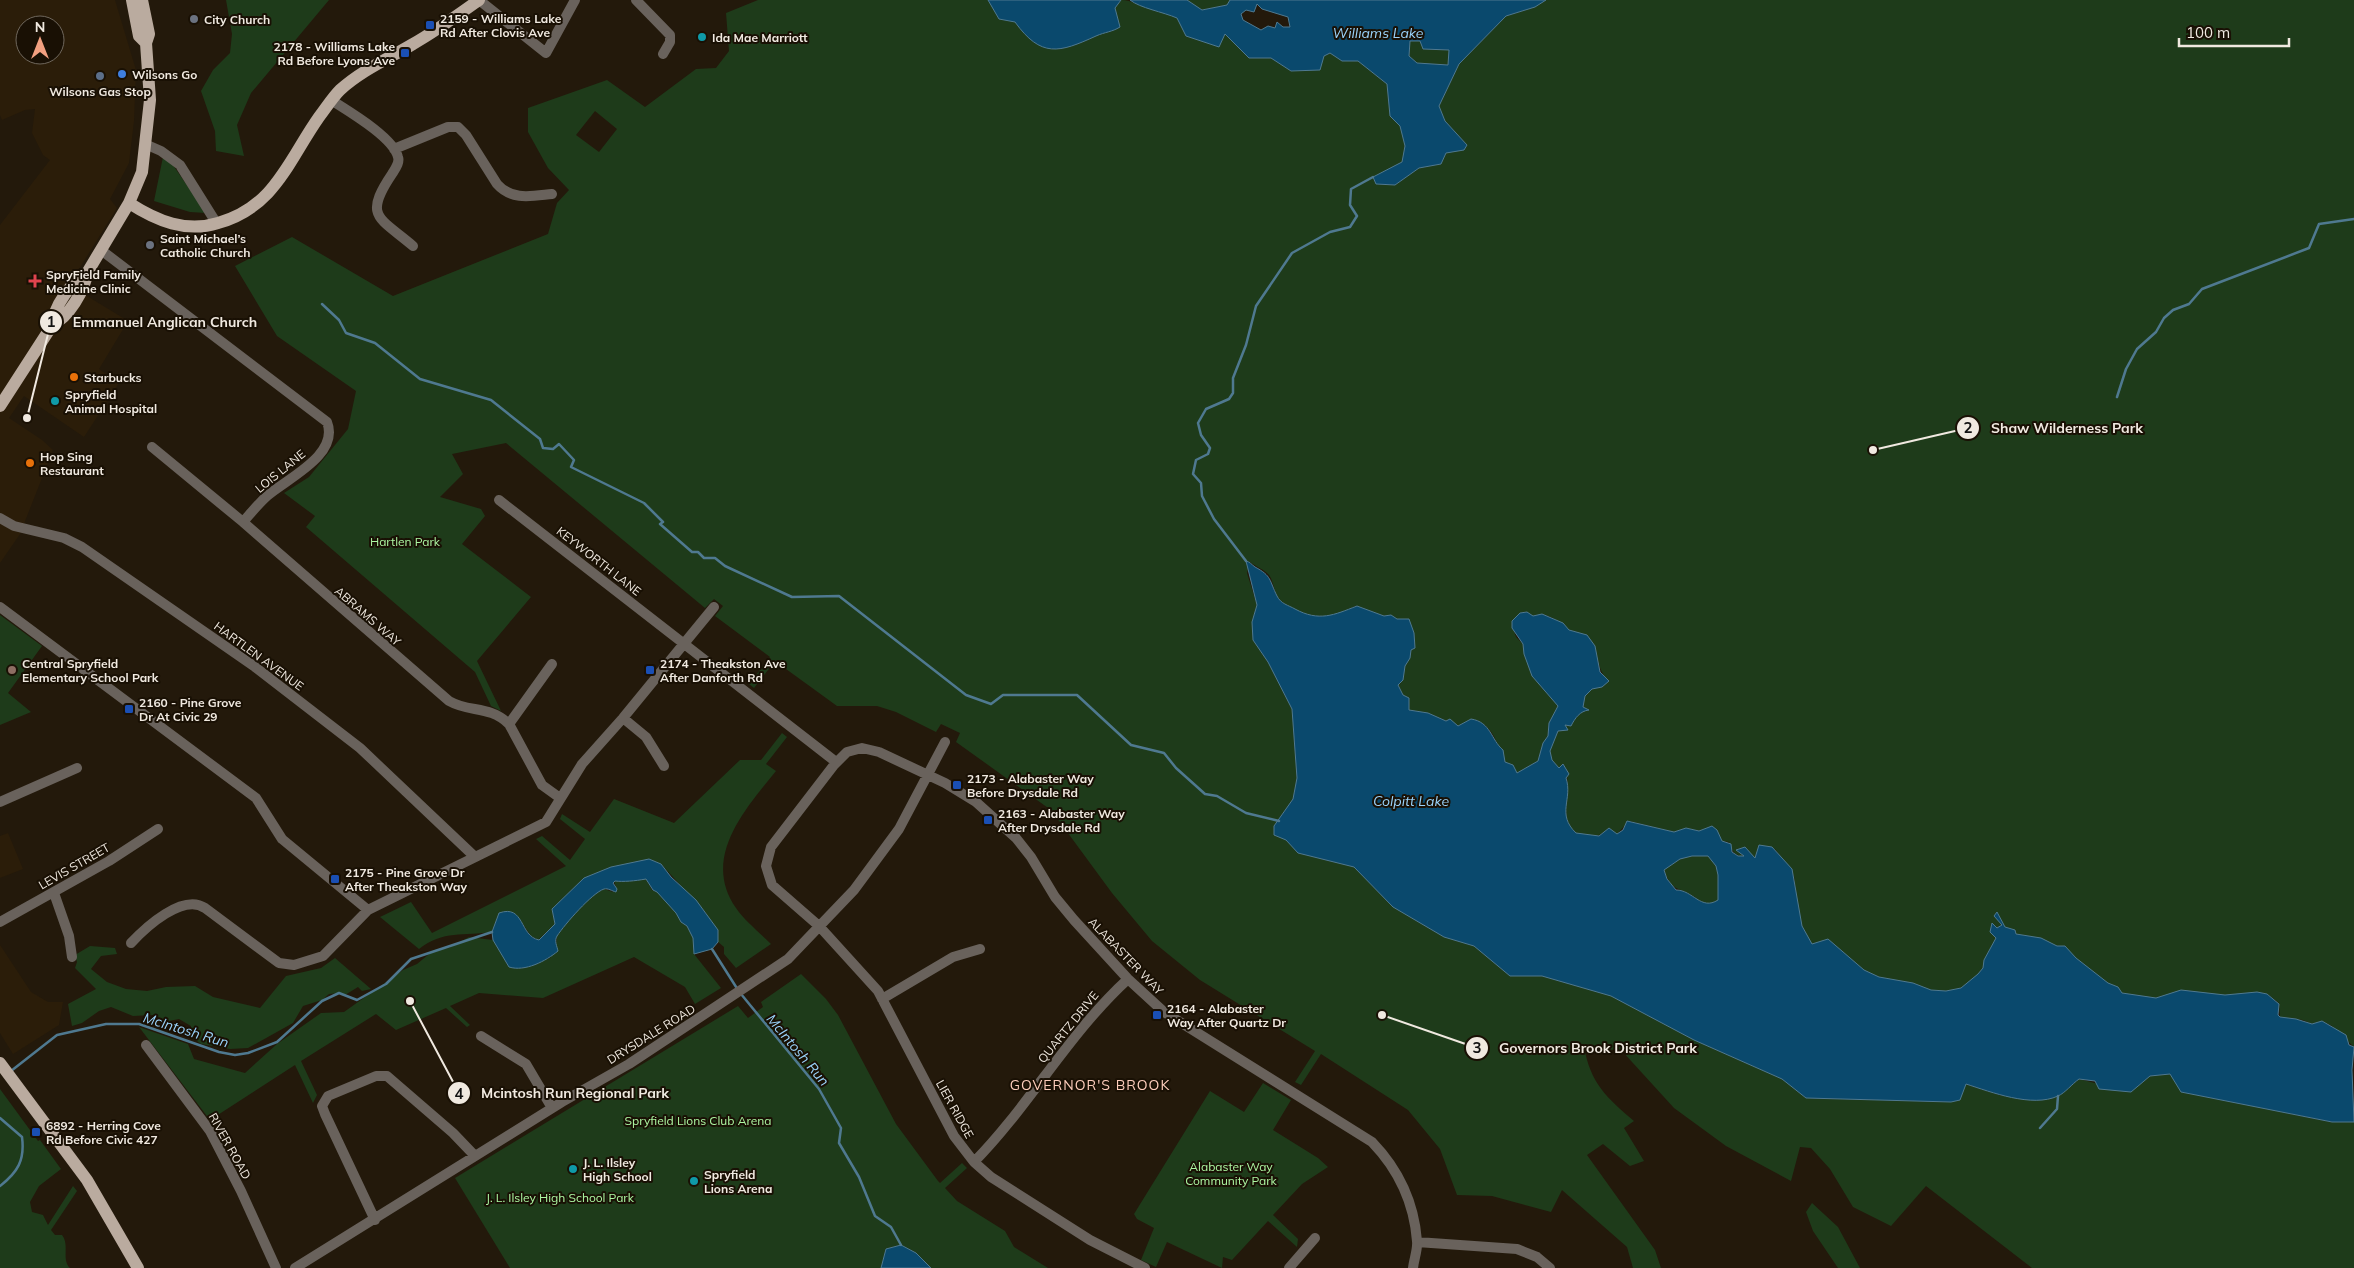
<svg xmlns="http://www.w3.org/2000/svg" width="2354" height="1268" viewBox="0 0 2354 1268" font-family="Mulish,sans-serif">
<style>
.built{fill:#2b1d09;fill-rule:evenodd}
.green{fill:#1e3b1a;fill-rule:evenodd}
.water{fill:#0a496d;stroke:#4f7990;fill-rule:evenodd}
.lines{fill:none;stroke-linecap:round;stroke-linejoin:round}
.stream{stroke:#4f7990;stroke-width:2.5}
.minor{stroke:#69625c;stroke-width:10}
.major{stroke:#baab9f;stroke-width:12}
.worship-dot{fill:#6b7280;stroke:#191004;stroke-width:2}
.transit-dot{fill:#1a4fb4;stroke:#191004;stroke-width:2}
.culture-dot{fill:#0f9aa8;stroke:#191004;stroke-width:2}
.shop-dot{fill:#3f7fe0;stroke:#191004;stroke-width:2}
.service-dot{fill:#5c6f8a;stroke:#191004;stroke-width:2}
.health-dot{fill:#e0444e;stroke:#191004;stroke-width:2}
.food-dot{fill:#e8710a;stroke:#191004;stroke-width:2}
.education-dot{fill:#8d6e63;stroke:#191004;stroke-width:2}
.labels{text-anchor:middle;dominant-baseline:central;stroke-width:4;stroke-linejoin:round;paint-order:stroke}
.poi-label{font-size:12px;font-weight:bold;fill:#f0e9e0;stroke:#191004;text-anchor:start}
.street-label{font-size:12px;fill:#f0e9e0;stroke:#191004}
.park-label{font-size:12px;fill:#adf8a3;stroke:#191004}
.water-label{font-size:14px;font-style:italic;fill:#9ad3fb;stroke:#191004}
.neighbourhood-label{font-size:14px;letter-spacing:1px;fill:#fdcdbb;stroke:#191004}
.leader{fill:none;stroke:#f0e9e0;stroke-width:2}
.callout-dot{fill:#f0e9e0;stroke:#191004;stroke-width:2}
.mark-label{font-size:15px;text-anchor:middle;font-weight:bold;fill:#111}
.callout-label{font-size:14px;text-anchor:middle;font-weight:bold;fill:#f0e9e0;stroke:#191004;stroke-width:4;stroke-linejoin:round;paint-order:stroke}
</style>
<rect width="100%" height="100%" fill="#23190b"/>
<!-- built -->
<path class="built" d="M0,0H115L136,70L134,121L129,163L110,199L117,208L69,285L128,321L99,369L119,383L84,437L24,396L9,418L42,440L53,450L20,534L0,563V225L50,160L43,155L32,133L35,109L25,110L2,120L0,115ZM25,25H55V55H25Z
M8,833L23,869L0,878V836Z
M0,945L31,992L48,1002H63L59,1025L13,1054L0,1033Z"/>
<!-- green -->
<path class="green" d="M226,0H329L251,93L237,125L244,156L216,151L215,131L201,91L213,70L230,53L232,34Z
M758,0H1057L1115,8L1121,0C1133,0 1138,7 1150,7L1225,34L1249,58H1271L1291,71L1330,53L1342,61H1358L1387,84L1390,116L1400,126L1405,146L1402,162L1376,184L1395,185L1419,168L1441,164L1445,153L1467,145L1445,121L1439,106L1459,64L1506,16L1535,7L1546,0H2354V1047L2332,1026L2322,1021L2312,1024L2303,1020L2280,1017L2279,1003L2267,994L2158,999L2122,993L2033,938L2016,934L1997,937L1984,966L1967,992L1913,991L1814,950L1801,932L1794,876L1775,849L1757,853L1754,859L1746,848L1736,850L1744,857C1734,855 1732,851 1729,842L1722,841L1711,828L1699,831L1686,828L1674,832L1629,821L1617,834L1606,830C1599,837 1594,837 1584,836C1562,832 1566,810 1567,793C1568,785 1567,778 1567,770L1563,764L1559,768L1552,760L1550,751L1558,731L1564,730L1565,725L1570,726C1576,719 1578,711 1589,710L1583,707L1585,696L1592,689L1602,687L1608,680C1596,670 1600,652 1590,640C1584,633 1576,636 1569,631C1559,623 1548,610 1533,617L1526,612L1520,613L1514,631L1516,637L1523,644L1532,676L1558,706L1549,723L1548,736L1543,743L1538,761L1517,773L1505,762L1501,748L1498,746C1494,733 1485,721 1471,719L1458,726L1449,720L1447,721L1428,713L1409,710V698L1403,695L1398,684H1400C1404,677 1403,673 1405,666C1407,660 1410,657 1411,650L1415,648L1414,633L1408,619H1397L1391,615L1384,616L1355,606C1333,622 1299,619 1280,600C1274,594 1274,582 1269,575C1264,569 1256,567 1250,562L1247,573L1257,605L1252,622L1253,640L1268,662L1292,709L1297,778L1293,799L1274,826L1298,853L1354,867L1393,907L1444,937L1474,946L1510,976H1542L1611,996L1694,1040L1782,1079L1806,1098L1951,1102L1965,1084L2003,1096H2058L2079,1079L2130,1092L2150,1076L2170,1074L2182,1092L2331,1122H2354V1268H2032L1926,1186L1891,1226L1853,1207L1830,1169L1811,1148L1800,1147L1791,1181L1726,1146L1674,1108L1622,1051L1584,1046C1590,1083 1607,1098 1634,1121L1624,1128L1644,1161L1630,1166L1603,1144L1587,1155L1655,1250L1661,1268H1633L1627,1247L1562,1190L1551,1212L1492,1196L1457,1195L1440,1149L1408,1110L1321,1054L1301,1085L1295,1082L1315,1051L1200,980L1152,941L1112,893L1051,810L956,742L960,733L941,724L936,732L896,712L877,706H837L775,661L754,688L749,684L770,657L715,616L723,606L714,599L705,608L506,443L452,454L463,474L440,497L481,509L485,516L462,544L531,597L477,661L501,711L491,706L475,672L306,527L315,516L284,493L309,477L348,429L356,391L277,336L235,266L292,237L393,296L548,234L557,203L569,190L548,168L528,132V108L607,80L645,107L696,69L716,68L729,51L726,13ZM595,111L617,129L599,152L576,135Z
M1187,0H1230L1227,5L1202,10Z
M1410,41H1420L1423,49L1450,50L1448,65L1417,63L1409,56Z
M164,152L206,213L190,212L154,201Z
M0,615L42,646L8,693L31,712L0,725Z
M782,733L787,737L766,764L776,771C745,809 701,858 736,908C745,921 759,932 771,944L736,968L724,954V947L717,941L718,930L710,921L706,913L661,864L651,860L611,867L584,878L552,909L555,924L538,940L531,936L520,920L499,913L492,932C464,936 443,930 419,949L380,917L411,902L432,933L566,866L536,839L542,836L570,860L585,839L560,819L562,814L590,832L614,799L674,823L740,760H761Z
M1692,856H1708L1716,866L1718,875V901C1707,907 1702,902 1693,896C1677,886 1672,892 1664,870L1680,859Z
M633,879H646L652,890L657,892L676,913L681,922L687,926L693,938L694,954L721,988L695,1004L685,987L634,957L543,998L479,993L450,1006L470,1025L467,1027L446,1008L396,1030L376,1014L301,1061L317,1095L313,1103L295,1065L210,1120L139,1027L188,1044L194,1059L245,1073L277,1044L321,1013L344,1012L403,970L417,964L434,950L449,948L469,937L493,940L502,953L507,964C527,974 531,962 550,958L556,945L557,935L571,917L593,895L604,889L613,892L616,887L614,881Z
M90,946L115,948L117,954L101,956L91,969L107,982L126,989L147,991L166,987L195,986L213,997L260,1008L286,976L321,968L335,958L371,989L362,991L358,987L345,995L340,993L329,994L322,1000L303,1006L293,1023L248,1048L230,1049L201,1044L190,1036L191,1026L179,1019L169,1021L152,1015L133,1016L111,1007L99,1011L82,1023L72,1026L68,1004L96,989L75,968L77,962L75,955Z
M801,974L826,999L838,1015L896,1124L938,1181L940,1183L962,1163L967,1168L945,1188L957,1201L1005,1231L1014,1247L1048,1268H931L916,1253L901,1245L886,1249L881,1268H510L455,1178L738,1006L748,1018L763,1007L761,1002Z
M1263,1083L1291,1100L1273,1130L1318,1158L1328,1167L1302,1184L1273,1215L1298,1239L1297,1247L1268,1221L1232,1260L1223,1257L1222,1268L1167,1242L1156,1267L1141,1260L1154,1228L1137,1219L1134,1214L1210,1091L1244,1112Z
M0,1089L38,1141L40,1140L61,1169L39,1186L30,1202L32,1212L43,1215L48,1225L73,1186L77,1191L51,1230L55,1235H62C70,1245 61,1259 70,1268H0Z
M1812,1203L1838,1227L1860,1268H1838L1813,1231L1806,1212Z"/>
<!-- water -->
<path class="water" d="M988,0H1121L1115,8L1120,27C1112,32 1105,32 1096,36C1059,53 1041,58 1015,22L999,19Z
M1130,0H1187L1202,10L1227,5L1230,0H1546L1535,7L1506,16L1459,64L1439,106L1445,121L1467,145L1464,150L1446,153L1441,164L1419,168L1395,185L1376,184L1373,177L1402,162L1405,146L1400,126L1390,116L1387,84L1358,61H1342L1330,53L1324,56L1320,70L1291,71L1271,58H1249L1225,34L1219,47L1186,36L1177,18C1163,12 1140,8 1130,0ZM1257,4L1262,9L1288,17L1290,27H1283L1277,22L1275,28L1268,26L1261,30L1243,20L1241,14L1246,10L1254,12ZM1410,41H1420L1423,49L1449,50L1448,65L1417,63L1409,56Z
M1246,561C1250,562 1251,564 1255,567C1272,576 1269,580 1277,596C1281,604 1288,605 1295,609C1319,622 1334,615 1357,606L1384,616L1391,615L1397,619H1409L1414,633L1415,648L1411,650L1410,658L1405,666L1403,680L1398,685L1403,695L1409,698V710L1428,713L1446,721L1450,719L1458,726L1471,719C1491,722 1491,740 1503,750L1505,762L1513,765L1517,773L1538,761L1543,743L1548,736L1549,723L1558,706L1532,676L1524,654L1523,644L1512,628V621L1520,613L1527,612L1533,616L1542,614L1563,623L1569,630L1587,635L1595,646L1600,672L1609,681L1602,687L1592,689L1585,696L1583,707L1589,710C1580,711 1575,718 1571,726L1565,725L1568,730L1558,731L1550,751L1552,760L1559,768L1563,764L1569,774L1566,778C1573,799 1556,814 1576,833L1599,836L1609,828L1617,834L1623,830L1627,821L1674,832L1686,828L1699,831L1712,826L1717,830L1722,841L1731,844L1732,852L1738,856H1744L1736,850L1745,847L1755,858L1759,845L1772,847L1792,869L1802,926L1812,944L1828,939L1864,970L1879,977L1913,983L1931,990L1946,991L1961,988L1978,974L1983,968L1984,960L1996,938L1990,932L1992,923L1997,928L2002,925L1994,916L1997,912L2005,927L2015,930L2016,934L2041,938L2057,946H2065L2076,958L2108,983L2118,987L2122,993L2156,998L2181,990L2225,995L2257,992L2267,994L2279,1004L2278,1015L2280,1017L2296,1019L2312,1024L2322,1021L2346,1035L2349,1045L2354,1047L2352,1070L2354,1122H2332L2181,1092L2170,1074L2150,1076L2131,1092L2099,1089L2095,1081L2079,1079C2072,1084 2065,1093 2058,1096C2032,1108 1991,1092 1966,1084L1960,1100L1951,1102L1806,1098L1782,1079L1694,1040L1611,996L1542,976H1510L1474,946L1444,937L1393,907L1354,867L1298,853L1286,840L1274,835V826L1293,799L1297,778L1292,709L1268,662L1253,640L1252,622L1257,605ZM1692,856H1708L1716,866L1718,875V900C1701,911 1693,890 1676,890L1667,879L1664,870L1680,859Z
M649,859L661,864L671,877L696,900L718,930V942L712,949L694,954L693,938L687,926L681,922L676,913L657,892L653,890L646,879C635,881 623,882 615,881L613,883L617,889L616,892C612,891 608,888 604,889C592,893 565,924 557,936C554,941 557,946 558,951C546,961 525,972 509,967L493,940L492,932L499,913C525,904 519,936 539,940L555,924L552,909L584,878L611,867Z
M901,1245L916,1253L931,1268H881L886,1249Z"/>
<g class="lines">
<!-- stream -->
<path class="stream" d="M322,304L339,320L346,333L375,343L420,379L491,400L540,439L543,448L553,449L559,444L574,460L571,467L644,503L663,522L660,524L692,552H698L704,558H715L725,566L792,597L839,596L966,695L991,704L1003,695H1077L1131,745L1164,753L1176,768L1205,794L1217,796L1246,813L1279,821
M2117,397L2126,369L2137,349L2156,332L2164,318L2173,310L2189,304L2202,289L2309,248L2319,224L2354,219
M1246,561L1214,519L1202,496L1201,483L1193,474L1196,460L1208,454L1210,448L1201,435L1198,423L1206,409L1229,399L1233,393V378L1246,345L1256,306L1292,253L1330,232L1350,227L1357,216L1350,205L1351,189L1373,177
M712,949L738,990
M741,994L819,1089L841,1128L839,1143L859,1177L875,1216L891,1227L901,1245
M11,1071L57,1035L106,1024H139L219,1052L235,1055L248,1053L277,1042L322,1001L339,993L357,1000L386,984L411,959L492,932
M0,1118L22,1137C25,1160 18,1172 0,1186
M2040,1128L2057,1109L2058,1096"/>
<!-- minor -->
<path class="minor" d="M479,0L546,53L575,0
M636,0L670,35V42L663,54
M331,100C348,111 393,137 398,157C400,163 395,169 392,174C363,217 379,217 413,246
M145,144L161,151L180,165L217,224
M394,149L448,127H458L466,135L497,184C512,201 532,196 552,194
M101,250L327,422C340,455 286,479 267,496C258,504 251,513 243,522
M152,447L243,522L449,701C470,713 489,705 509,724L542,785L560,798
M499,500L836,762
M0,518L14,526L64,538L82,547L255,667L360,748L475,857
M0,607L256,798L282,839L368,910
M623,718L646,737L664,766
M509,724L552,664
M0,802L77,768
M54,893L69,936L72,957
M0,922L109,861L158,829
M131,943C146,927 183,893 205,908L279,963L294,965L323,956L368,910L546,822L582,764L623,718L714,607
M882,999L953,957L980,949
M481,1036L526,1064L552,1108
M146,1045L210,1131L241,1191L276,1268
M974,1162C1030,1105 1068,1034 1128,979
M375,1220L325,1114L322,1106L328,1096L376,1076H387L453,1133L475,1156
M1417,1242L1517,1249L1537,1257L1550,1268
M295,1268L562,1102L629,1064L788,959L854,890L899,829L945,742
M1145,1268L1090,1240L991,1177L974,1162L954,1136L878,991L819,926L772,885L766,866L771,847L834,765L847,752L862,748L879,752L945,783L976,802L1016,838L1031,857L1055,897L1074,920L1128,979L1164,1012L1372,1142C1399,1170 1414,1202 1417,1241C1418,1249 1414,1259 1413,1268
M1289,1268L1315,1238"/>
<!-- major -->
<path class="major" d="M132,0L139,36L146,43
M129,203C157,221 186,233 218,223C275,207 288,161 319,117C326,108 332,98 340,90C362,70 388,59 413,44C436,31 458,15 479,0
M53,324C53,307 72,281 87,273
M0,406L53,324C68,318 85,290 87,273L129,203L142,172L150,100L146,43L149,34L142,0
M0,1063L87,1180L138,1268"/>
</g>
<!-- markers -->
<g class="worship-dot">
<circle cx="194" cy="19" r="5"/>
<circle cx="150" cy="245" r="5"/>
</g>
<g class="transit-dot">
<rect x="425" y="20" width="10" height="10" rx="2.5"/>
<rect x="400" y="48" width="10" height="10" rx="2.5"/>
<rect x="645" y="665" width="10" height="10" rx="2.5"/>
<rect x="124" y="704" width="10" height="10" rx="2.5"/>
<rect x="952" y="780" width="10" height="10" rx="2.5"/>
<rect x="983" y="815" width="10" height="10" rx="2.5"/>
<rect x="330" y="874" width="10" height="10" rx="2.5"/>
<rect x="1152" y="1010" width="10" height="10" rx="2.5"/>
<rect x="31" y="1127" width="10" height="10" rx="2.5"/>
</g>
<g class="culture-dot">
<circle cx="702" cy="37" r="5"/>
<circle cx="55" cy="401" r="5"/>
<circle cx="573" cy="1169" r="5"/>
<circle cx="694" cy="1181" r="5"/>
</g>
<circle class="shop-dot" cx="122" cy="74" r="5"/>
<circle class="service-dot" cx="100" cy="76" r="5"/>
<path class="health-dot" d="M32.5 273.5h5v5h5v5h-5v5h-5v-5h-5v-5h5z"/>
<g class="food-dot">
<circle cx="74" cy="377" r="5"/>
<circle cx="30" cy="463" r="5"/>
</g>
<circle class="education-dot" cx="12" cy="670" r="5"/>
<g class="labels">
<!-- poi labels -->
<g class="poi-label">
<text x="440" y="18">2159 - Williams Lake<tspan x="440" dy="14">Rd After Clovis Ave</tspan></text>
<text x="204" y="19">City Church</text>
<text x="712" y="37">Ida Mae Marriott</text>
<text x="395" y="46" text-anchor="end">2178 - Williams Lake<tspan x="395" dy="14">Rd Before Lyons Ave</tspan></text>
<text x="132" y="74">Wilsons Go</text>
<text x="100" y="91" text-anchor="middle">Wilsons Gas Stop</text>
<text x="160" y="238">Saint Michael’s<tspan x="160" dy="14">Catholic Church</tspan></text>
<text x="46" y="274">SpryField Family<tspan x="46" dy="14">Medicine Clinic</tspan></text>
<text x="84" y="377">Starbucks</text>
<text x="65" y="394">Spryfield<tspan x="65" dy="14">Animal Hospital</tspan></text>
<text x="40" y="456">Hop Sing<tspan x="40" dy="14">Restaurant</tspan></text>
<text x="22" y="663">Central Spryfield<tspan x="22" dy="14">Elementary School Park</tspan></text>
<text x="660" y="663">2174 - Theakston Ave<tspan x="660" dy="14">After Danforth Rd</tspan></text>
<text x="139" y="702">2160 - Pine Grove<tspan x="139" dy="14">Dr At Civic 29</tspan></text>
<text x="967" y="778">2173 - Alabaster Way<tspan x="967" dy="14">Before Drysdale Rd</tspan></text>
<text x="998" y="813">2163 - Alabaster Way<tspan x="998" dy="14">After Drysdale Rd</tspan></text>
<text x="345" y="872">2175 - Pine Grove Dr<tspan x="345" dy="14">After Theakston Way</tspan></text>
<text x="1167" y="1008">2164 - Alabaster<tspan x="1167" dy="14">Way After Quartz Dr</tspan></text>
<text x="46" y="1125">6892 - Herring Cove<tspan x="46" dy="14">Rd Before Civic 427</tspan></text>
<text x="583" y="1162">J. L. Ilsley<tspan x="583" dy="14">High School</tspan></text>
<text x="704" y="1174">Spryfield<tspan x="704" dy="14">Lions Arena</tspan></text>
</g>
<!-- street labels -->
<g class="street-label">
<text transform="translate(280 471) rotate(-39)">LOIS LANE</text>
<text transform="translate(599 561) rotate(38)">KEYWORTH LANE</text>
<text transform="translate(368 616) rotate(41)">ABRAMS WAY</text>
<text transform="translate(259 656) rotate(36)">HARTLEN AVENUE</text>
<text transform="translate(74 866) rotate(-30)">LEVIS STREET</text>
<text transform="translate(1126 956) rotate(46)">ALABASTER WAY</text>
<text transform="translate(1068 1027) rotate(-51)">QUARTZ DRIVE</text>
<text transform="translate(651 1034) rotate(-32)">DRYSDALE ROAD</text>
<text transform="translate(955 1109) rotate(61)">LIER RIDGE</text>
<text transform="translate(230 1146) rotate(61)">RIVER ROAD</text>
</g>
<!-- park labels -->
<g class="park-label">
<text x="405" y="541">Hartlen Park</text>
<text x="698" y="1120">Spryfield Lions Club Arena</text>
<text x="1231" y="1166">Alabaster Way<tspan x="1231" dy="14">Community Park</tspan></text>
<text x="560" y="1197">J. L. Ilsley High School Park</text>
</g>
<!-- water labels -->
<g class="water-label">
<text x="1378" y="33">Williams Lake</text>
<text x="1411" y="801">Colpitt Lake</text>
<text transform="translate(186 1030) rotate(17)">McIntosh Run</text>
<text transform="translate(798 1050) rotate(50)">McIntosh Run</text>
</g>
<!-- neighbourhood labels -->
<g class="neighbourhood-label">
<text x="1090" y="1085">GOVERNOR'S BROOK</text>
</g>
</g>
<!-- callouts -->
<path class="leader" d="M27 418L51 322M1873 450L1968 428M1382 1015L1477 1048M410 1001L459 1093"/>
<g class="callout-dot">
<circle cx="27" cy="418" r="5"/>
<circle cx="1873" cy="450" r="5"/>
<circle cx="1382" cy="1015" r="5"/>
<circle cx="410" cy="1001" r="5"/>
<circle cx="51" cy="322" r="12"/>
<circle cx="1968" cy="428" r="12"/>
<circle cx="1477" cy="1048" r="12"/>
<circle cx="459" cy="1093" r="12"/>
</g>
<g class="mark-label">
<text x="51" y="327">1</text>
<text x="1968" y="433">2</text>
<text x="1477" y="1053">3</text>
<text x="459" y="1099">4</text>
</g>
<g class="callout-label">
<text x="165" y="327">Emmanuel Anglican Church</text>
<text x="2067" y="433">Shaw Wilderness Park</text>
<text x="1598" y="1053">Governors Brook District Park</text>
<text x="575" y="1098">Mcintosh Run Regional Park</text>
</g>
<!-- north arrow -->
<g transform="translate(40 40)"><circle r="24" fill="#191004" stroke="#6f675c"/>
<path d="M0-4L9 19L0 12L-9 19Z" fill="#f2a080"/>
<text y="-8" font-size="14" font-weight="bold" text-anchor="middle" fill="#f0e9e0">N</text>
</g>
<!-- scale -->
<path d="M2179 38v8h110v-8" fill="none" stroke="#f0e9e0" stroke-width="2.5"/>
<text x="2186" y="38" font-size="15" fill="#f0e9e0" stroke="#191004" stroke-width="4" paint-order="stroke">100 m</text>
</svg>
